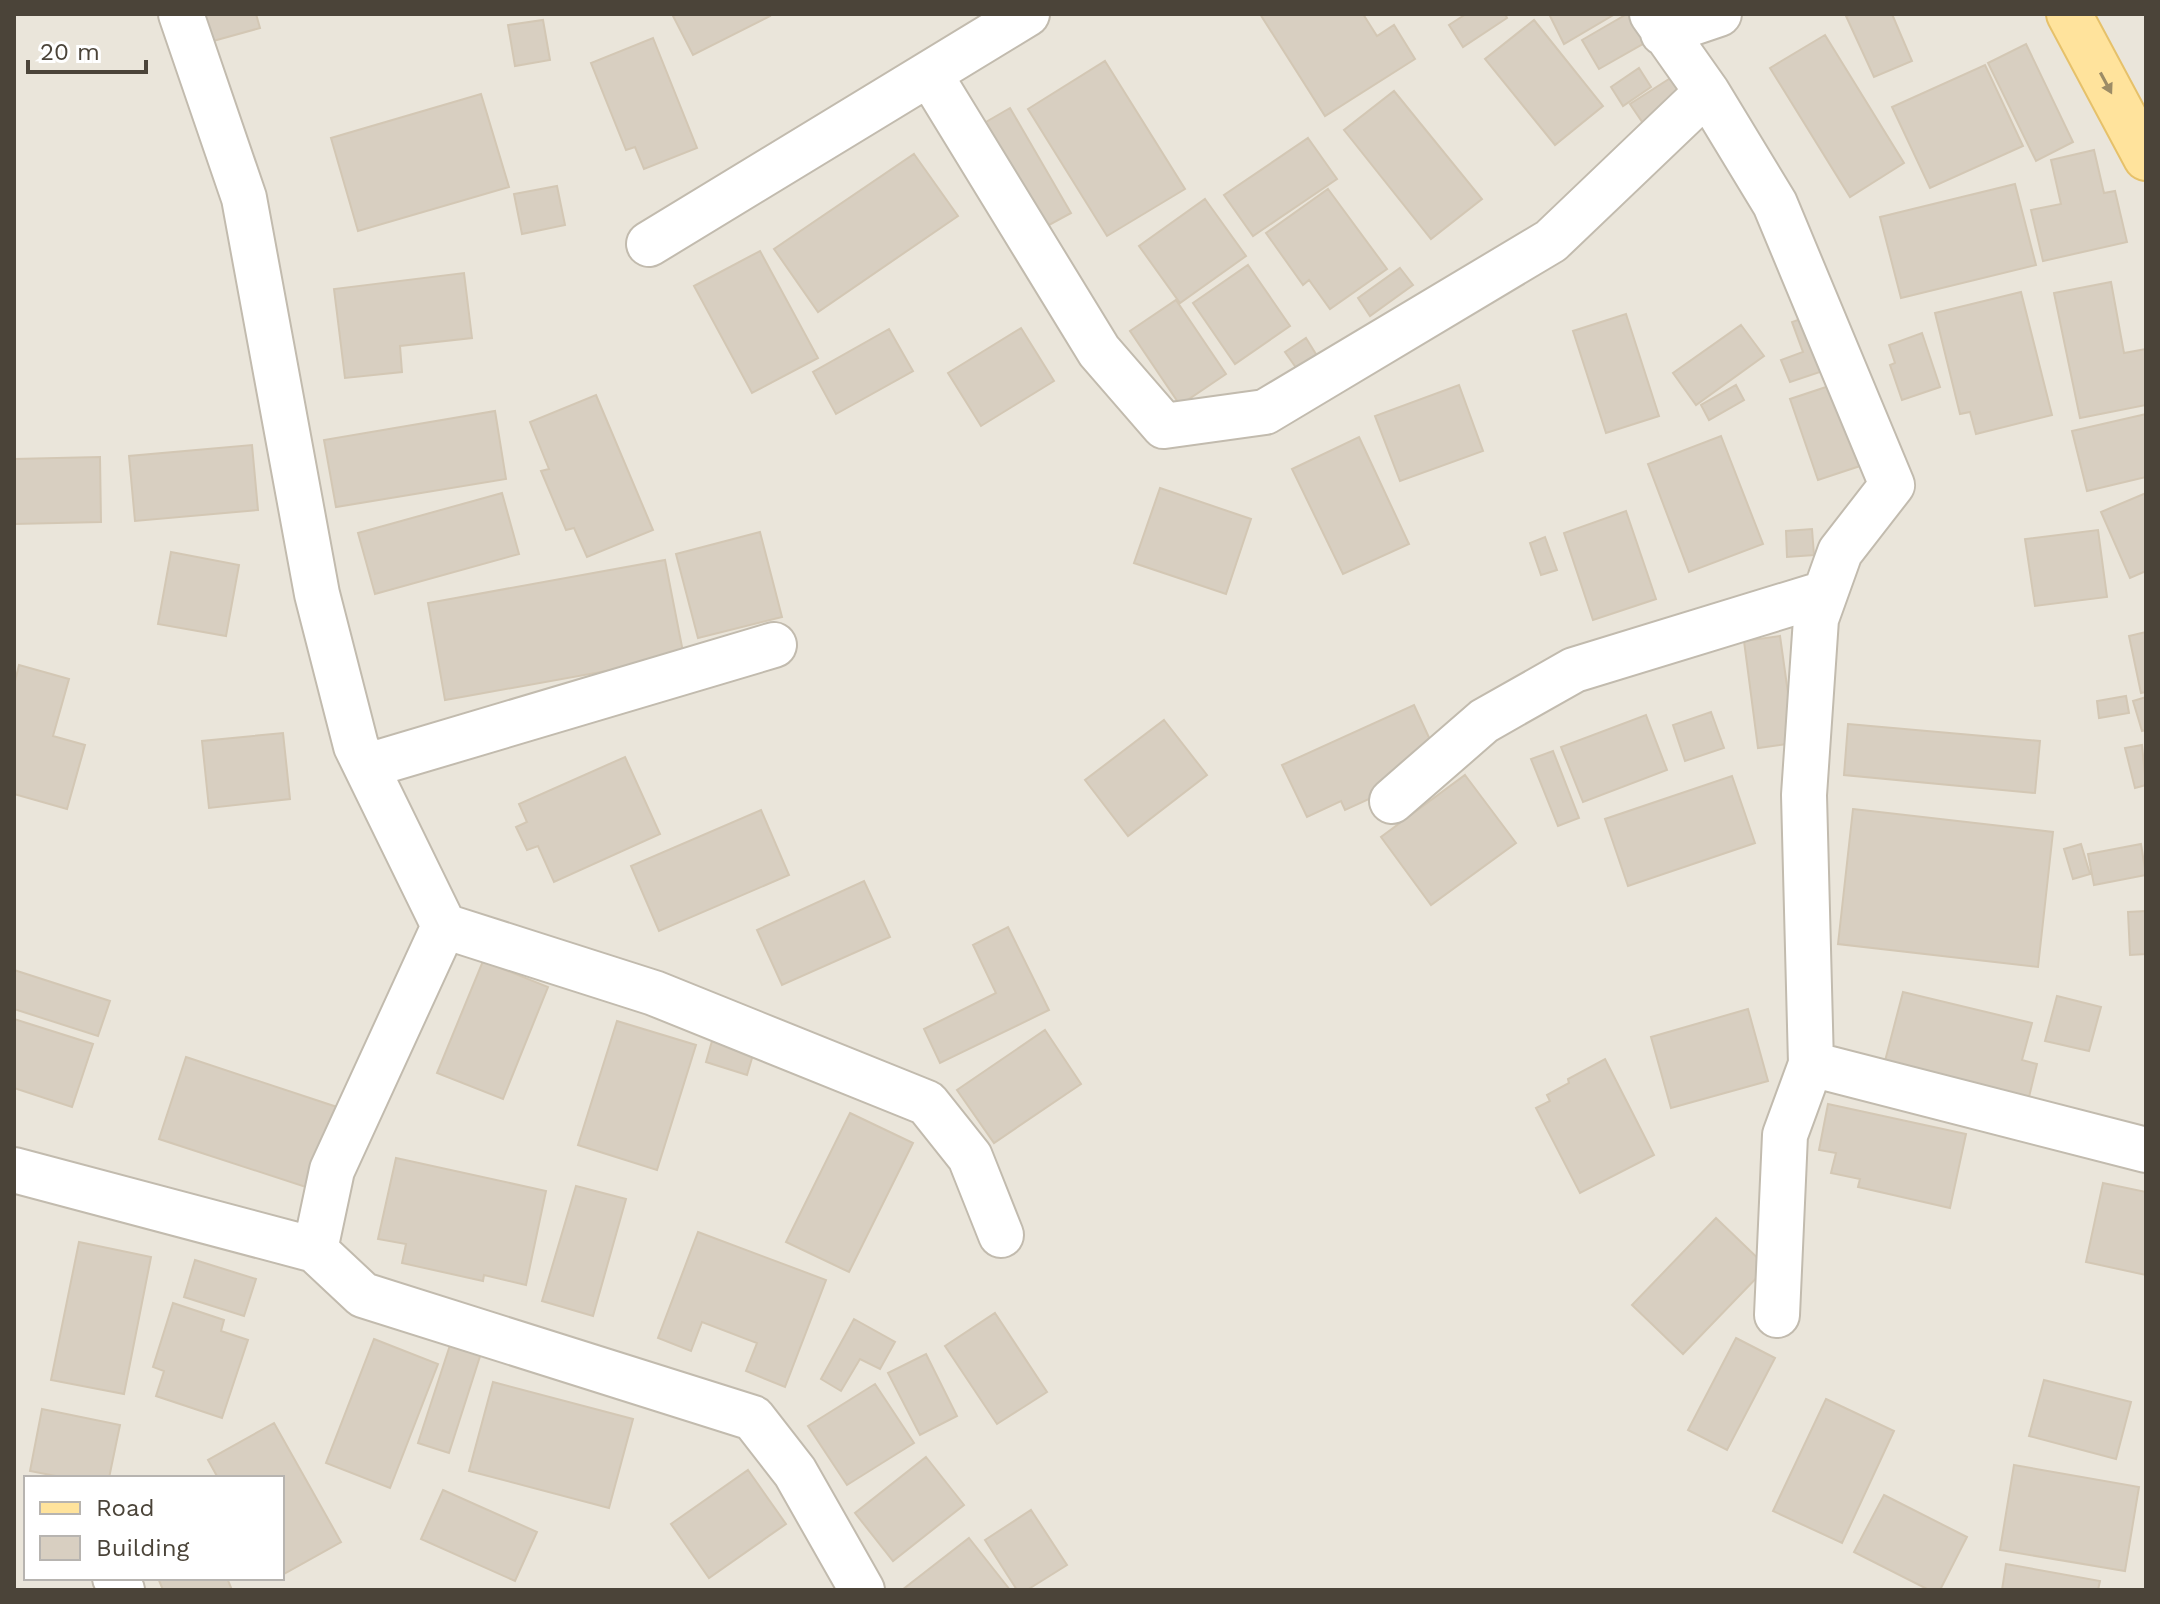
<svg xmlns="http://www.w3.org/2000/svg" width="2160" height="1604" viewBox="0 0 2160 1604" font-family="'Work Sans',sans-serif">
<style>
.residential{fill:#eae5da;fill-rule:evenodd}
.building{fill:#d8cfc1;stroke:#d3c7b4;stroke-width:2}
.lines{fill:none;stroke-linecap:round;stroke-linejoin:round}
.minor-casing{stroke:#c2bbae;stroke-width:48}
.major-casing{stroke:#e6c16a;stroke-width:48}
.minor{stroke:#fff;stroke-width:44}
.major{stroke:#ffe39c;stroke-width:44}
.oneway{fill:#9c8c66}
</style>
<rect width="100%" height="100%" fill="#f6f3ec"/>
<!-- residential -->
<path class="residential" d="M14,14H2146V1590H14ZM26,1478H282V1578H26Z"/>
<!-- building -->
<path class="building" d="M198,14H256L260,28L206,43Z
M672,14H769L770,16L693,55Z
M1260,14H1363L1377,36L1394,25L1415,59L1325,116Z
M1466,14H1505L1507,18L1463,47L1449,25Z
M1549,14H1615L1564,44Z
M1627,14H1633L1648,41L1599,69L1582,40Z
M1852,14H1892L1912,61L1874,77L1846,16Z
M543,20L550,60L515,66L508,25Z
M1534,20L1603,106L1555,145L1485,59Z
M1825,35L1904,163L1850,197L1770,68Z
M653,38L697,148L644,169L635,147L626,150L591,63Z
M2026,44L2073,142L2036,161L1988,63Z
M1105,61L1185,189L1107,236L1028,109Z
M1985,65L2023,146L1930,188L1892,107Z
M1639,68L1651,87L1623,106L1611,87Z
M1672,77L1690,104L1649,132L1630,104Z
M1394,91L1482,199L1431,239L1344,130Z
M481,94L509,187L358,231L331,138Z
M1010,108L1071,213L1040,230L979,126Z
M1308,138L1337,179L1253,236L1224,195Z
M2094,150L2104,193L2115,191L2127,242L2043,261L2031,210L2061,204L2051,160Z
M914,154L958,216L818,312L774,249Z
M2015,184L2036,265L1901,298L1880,217Z
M557,186L565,225L522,234L514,194Z
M1328,189L1387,269L1330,309L1309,280L1303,285L1266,233Z
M1205,199L1246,256L1180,303L1139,246Z
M760,251L818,358L752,393L694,286Z
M1248,265L1290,326L1235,364L1193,303Z
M1400,268L1413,285L1370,316L1358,298Z
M464,273L472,338L400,346L402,372L345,378L334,289Z
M2111,282L2124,353L2146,349V405L2080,418L2054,293Z
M2021,292L2052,415L1976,434L1970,412L1960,414L1935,313Z
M1176,300L1226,374L1180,405L1130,331Z
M1818,313L1838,366L1790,382L1781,360L1803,352L1792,322Z
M1626,314L1659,416L1606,433L1573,331Z
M1741,325L1764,356L1696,405L1673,373Z
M1021,328L1054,381L981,426L948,373Z
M889,329L913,371L836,414L813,372Z
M1922,333L1940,387L1902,400L1890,365L1895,363L1889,345Z
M1306,338L1319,359L1299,372L1285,352Z
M1838,383L1866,464L1818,480L1790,399Z
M1459,385L1483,451L1400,481L1375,416Z
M1736,385L1744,400L1709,420L1701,405Z
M596,395L653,530L587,557L574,528L566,530L541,471L549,469L530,422Z
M495,411L506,479L336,507L324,440Z
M2146,414V477L2087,491L2072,431Z
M1721,436L1763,544L1689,572L1648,464Z
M1359,437L1409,544L1343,574L1292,469Z
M252,445L258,510L135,521L129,456Z
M100,457L101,522L14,524V459Z
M1160,488L1251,519L1226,594L1134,563Z
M502,493L519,554L375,594L358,533Z
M2146,493V571L2130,578L2101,512Z
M1626,511L1656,599L1593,620L1564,533Z
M1812,529L1814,555L1787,557L1786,531Z
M2098,530L2107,597L2035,606L2025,539Z
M760,532L782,617L698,638L676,554Z
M1545,537L1557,570L1541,575L1530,543Z
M171,552L239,565L226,636L158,624Z
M665,560L684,657L445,700L428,603Z
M2146,632V692L2141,693L2129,636Z
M1780,636L1795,743L1758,748L1744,641Z
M19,665L69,679L53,736L85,745L67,809L14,794V685Z
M2126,696L2129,713L2099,718L2097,701Z
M2146,697V730L2142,731L2133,701Z
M1414,705L1438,757L1413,779L1345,810L1341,801L1307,817L1282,765Z
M1711,712L1724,748L1685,761L1673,725Z
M1646,715L1667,770L1583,802L1561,747Z
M1164,720L1207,775L1128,836L1085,780Z
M1848,724L2040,741L2035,793L1844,775Z
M283,733L290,799L209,808L202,741Z
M2142,745L2146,785L2135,788L2125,748Z
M1553,751L1579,818L1558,826L1531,759Z
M625,757L660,834L554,882L538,846L527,850L516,827L527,822L519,804Z
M1465,775L1516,843L1431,905L1381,837Z
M1732,776L1755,843L1628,886L1605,819Z
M1853,809L2053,832L2038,967L1838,944Z
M761,810L789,875L659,931L631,866Z
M2081,844L2090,874L2073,879L2064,849Z
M2141,844L2146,875L2094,885L2088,854Z
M864,881L890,937L782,985L757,930Z
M2146,911V954L2130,955L2128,912Z
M1008,927L1049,1010L940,1063L924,1029L996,993L973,945Z
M483,961L548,987L503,1099L437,1073Z
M14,970L110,1001L98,1036L14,1009Z
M1903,992L2032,1023L2022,1060L2037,1064L2029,1097L1885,1061Z
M2057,996L2101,1007L2089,1051L2045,1041Z
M1748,1009L1768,1081L1671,1108L1651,1037Z
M14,1019L93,1044L72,1107L14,1088Z
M617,1021L696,1045L657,1170L578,1145Z
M1045,1030L1081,1084L994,1143L957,1090Z
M714,1034L755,1048L747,1075L706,1062Z
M186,1057L340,1108L312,1189L159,1139Z
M1605,1059L1654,1155L1580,1193L1536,1108L1550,1101L1547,1095L1569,1083L1568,1079Z
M1828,1104L1966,1134L1950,1208L1858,1187L1860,1179L1831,1173L1836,1153L1819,1150Z
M850,1113L913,1143L849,1272L786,1242Z
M396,1158L546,1191L526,1285L484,1275L483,1281L402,1263L406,1244L378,1239Z
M2103,1183L2146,1192V1275L2086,1262Z
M576,1186L626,1199L593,1316L542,1301Z
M1716,1218L1767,1267L1683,1354L1632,1305Z
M698,1232L826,1280L785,1387L746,1371L757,1343L702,1322L691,1351L658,1338Z
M79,1242L151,1257L124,1394L51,1380Z
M195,1260L256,1279L244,1316L184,1297Z
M173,1303L224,1320L221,1331L248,1340L222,1418L156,1396L164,1371L153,1367Z
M995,1313L1047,1392L997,1424L945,1346Z
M854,1319L895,1342L880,1369L860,1359L841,1391L821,1379Z
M1736,1338L1775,1358L1727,1450L1688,1430Z
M374,1339L438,1364L390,1488L326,1463Z
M452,1339L482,1350L449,1453L418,1443Z
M926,1354L957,1416L920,1435L888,1373Z
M2044,1380L2131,1402L2116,1459L2029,1436Z
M493,1382L633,1419L609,1508L469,1471Z
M875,1384L914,1443L847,1485L808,1426Z
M1826,1399L1894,1431L1842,1543L1773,1511Z
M42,1409L120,1425L109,1478H66L30,1471Z
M274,1423L341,1542L282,1575V1478H218L208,1460Z
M926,1457L964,1505L893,1561L855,1513Z
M2014,1465L2139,1487L2125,1571L2000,1550Z
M748,1470L786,1524L709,1578L671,1524Z
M443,1490L537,1532L515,1581L421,1539Z
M1884,1495L1967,1537L1940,1590H1929L1854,1552Z
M1031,1510L1067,1565L1027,1590H1017L985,1540Z
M969,1538L1010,1590H902Z
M2006,1564L2100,1581L2098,1590H2002Z
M158,1578H227L232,1590H163Z"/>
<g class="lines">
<defs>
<path id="minor" d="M181,14L244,198L317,594L356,746L444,926L654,993L927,1103L970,1157L1001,1235
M1652,14L1707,92L1775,204L1892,485L1840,552L1816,619L1804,795L1811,1064L1785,1135L1777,1315
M1663,33L1719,14
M930,75L1099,351L1164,426L1265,412L1551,241L1707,92
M649,244L1027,14
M367,766L774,645
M1392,801L1484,721L1574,670L1822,594
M444,926L332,1170L315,1250L363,1295L753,1418L795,1472L862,1590
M1811,1064L2146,1150
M14,1170L315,1250
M115,1578L122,1590"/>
<path id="major" d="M2069,14L2146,158"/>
</defs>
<!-- minor casing -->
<use href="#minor" class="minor-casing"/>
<!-- major casing -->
<use href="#major" class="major-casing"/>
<!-- minor -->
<use href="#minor" class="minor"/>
<!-- major -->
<use href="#major" class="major"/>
</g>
<!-- one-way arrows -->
<defs><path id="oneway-solid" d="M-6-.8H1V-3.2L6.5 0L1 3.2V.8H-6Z" transform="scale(2)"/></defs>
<use class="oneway" href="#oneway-solid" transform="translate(2106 83) rotate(62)"/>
<!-- border -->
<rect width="2160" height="1604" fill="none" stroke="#4b4439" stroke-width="32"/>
<!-- legend -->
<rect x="24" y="1476" width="260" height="104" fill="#ffffff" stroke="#b7b4b0" stroke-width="2"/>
<rect x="40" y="1502" width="40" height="12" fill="#ffe39c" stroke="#b7b4b0" stroke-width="2"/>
<text x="96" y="1516" font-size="24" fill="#4b4439">Road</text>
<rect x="40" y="1536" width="40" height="24" fill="#d8cfc1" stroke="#b7b4b0" stroke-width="2"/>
<text x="96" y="1556" font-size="24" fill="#4b4439">Building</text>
<!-- scale -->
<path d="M28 60v12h118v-12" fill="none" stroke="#4b4439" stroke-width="4"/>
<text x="40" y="60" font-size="24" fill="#4b4439" stroke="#ffffff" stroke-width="6" paint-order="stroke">20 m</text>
</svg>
